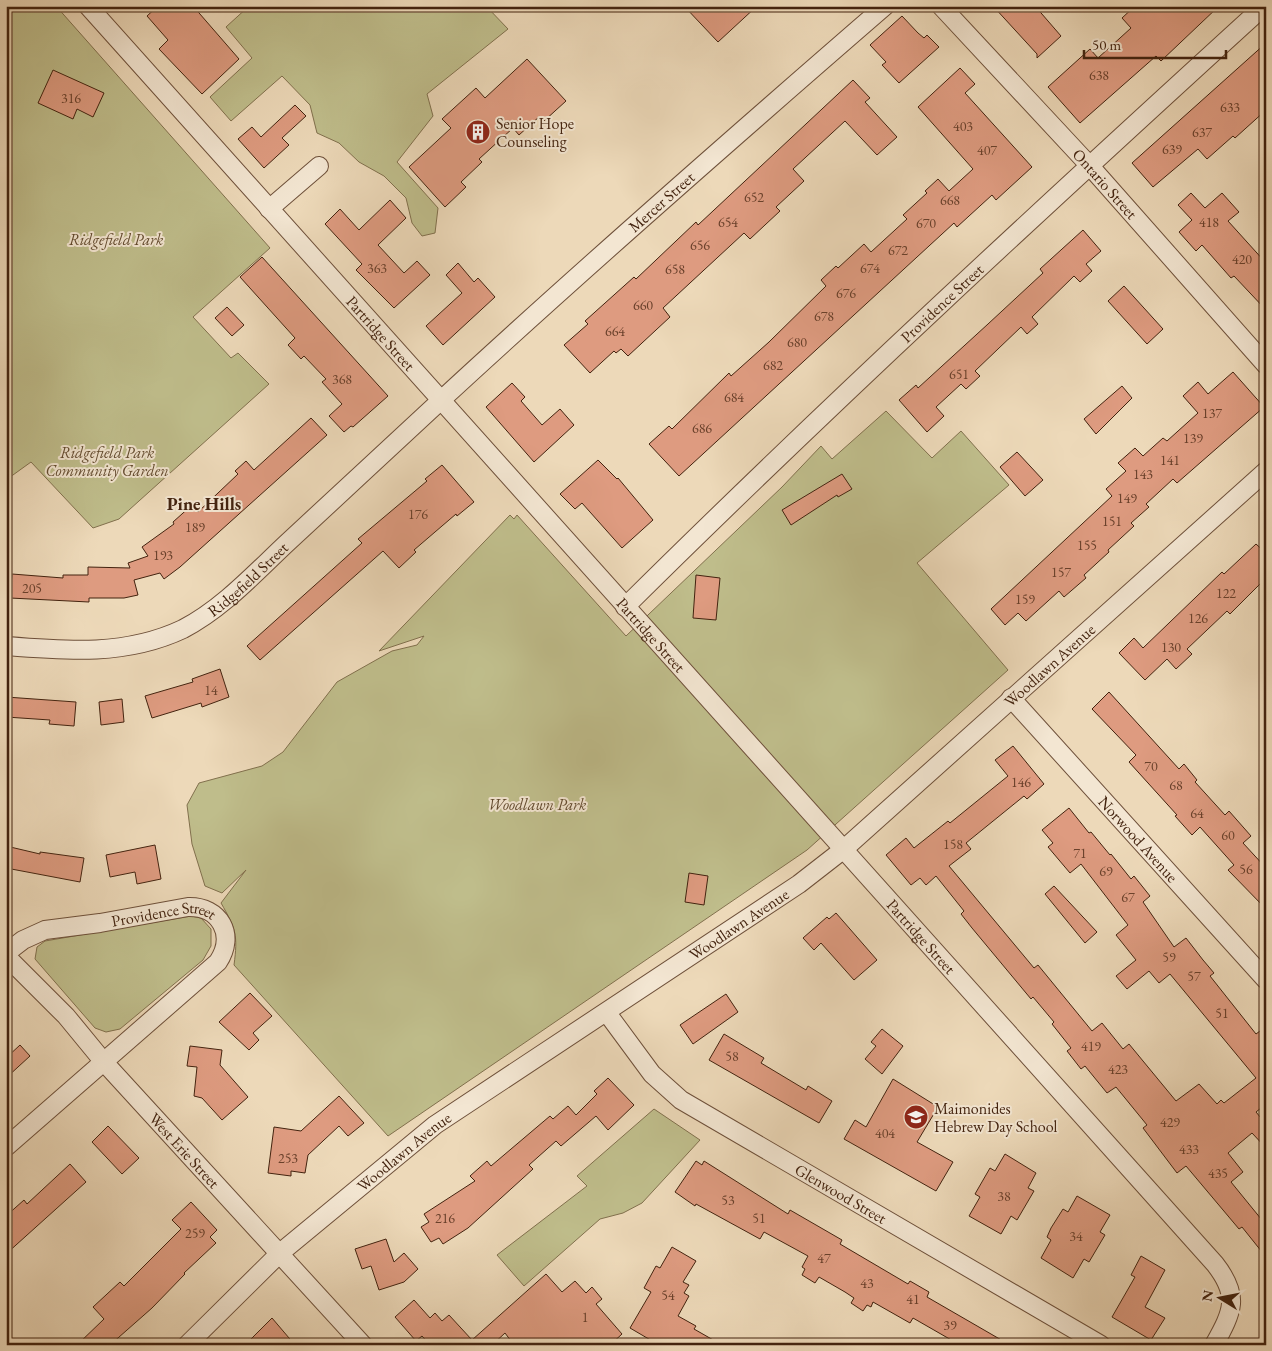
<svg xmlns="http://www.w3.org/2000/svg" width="1272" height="1351" viewBox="0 0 1272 1351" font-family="'EB Garamond',serif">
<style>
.green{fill:#bfbd8b;stroke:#81704d}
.building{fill:#de9b80;stroke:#43230f}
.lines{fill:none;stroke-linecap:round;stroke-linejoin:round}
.street-casing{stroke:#6e503a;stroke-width:20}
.street{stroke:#f3e6d2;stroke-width:18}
.labels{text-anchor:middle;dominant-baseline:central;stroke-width:4;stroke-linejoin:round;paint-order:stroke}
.number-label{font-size:14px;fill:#6a412b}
.poi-label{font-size:16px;fill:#43230f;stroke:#f3e6d2;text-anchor:start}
.street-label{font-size:16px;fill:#43230f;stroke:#f3e6d2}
.park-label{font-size:16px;font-style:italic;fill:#624a2e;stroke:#f3e6d2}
.neighbourhood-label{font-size:18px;font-weight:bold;fill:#43230f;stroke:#f3e6d2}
</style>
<rect width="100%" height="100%" fill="#edd9b9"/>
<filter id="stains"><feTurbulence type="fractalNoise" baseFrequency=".004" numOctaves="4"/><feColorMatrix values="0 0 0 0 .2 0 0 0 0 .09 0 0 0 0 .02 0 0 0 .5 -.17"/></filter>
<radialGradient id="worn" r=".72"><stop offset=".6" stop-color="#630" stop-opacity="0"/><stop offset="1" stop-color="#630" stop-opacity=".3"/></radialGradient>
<!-- green -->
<path class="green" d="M6,6H56L270,248L193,317L231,358L238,353L269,384L119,519L93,528L31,462L6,480Z
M249,6H486L508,29L427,94L433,116L397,162L438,208L435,233L422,236L412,223L406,198L384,176L359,162L339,143L317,133L310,105L282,76L231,121L210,97L252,58L226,27Z
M886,411L932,458L961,431L1009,485L917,563L1008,670L807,850L388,1136L234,965C238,935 236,929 221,903L246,870L222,893L205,886L192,844L187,805L199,783L262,766L283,752L337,682L392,651L417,645L424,636L379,651L510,515L514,519L517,515L626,636L782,487L821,446L832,459Z
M191,916L201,918L211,929V946L203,960L120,1029L106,1032L95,1028L35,959L37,947L45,941Z
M654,1109L700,1140L642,1203L623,1213L600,1219L524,1286L497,1255L587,1186L577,1176Z"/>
<!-- building -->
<path class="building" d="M158,6H193L239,59L202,94L159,49L168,40L147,16Z
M684,6H757L718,42Z
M993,6H1035L1061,36L1037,58V54Z
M1135,6H1219L1161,61L1156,56L1080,123L1048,87L1090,49L1098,58L1131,28L1122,18Z
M902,16L918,33L924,38L927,35L939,47L899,83L882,65L886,62L870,45Z
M1266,43V110L1235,138L1233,136L1207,159L1198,149L1153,187L1132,163Z
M527,59L566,101L544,121L540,116L519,135L513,128L479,159L482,162L461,182L466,187L445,207L409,167L451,128L442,119L476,88L485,98Z
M960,68L975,84L965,93L1032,167L996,200L992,195L957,227L954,223L679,476L649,444L669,426L672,429L729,373L731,376L769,342L826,286L821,280L836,266L838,268L864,244L871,252L907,219L903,215L927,193L925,191L938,179L949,191L973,169L918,107Z
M53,70L104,93L93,117L77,109L73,119L38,103Z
M853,80L870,98L865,102L897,137L877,155L845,121L793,169L804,181L776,207L780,211L750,239L744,233L663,308L670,317L628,356L621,349L616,353L614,351L590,373L564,345L588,324L585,321L634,277L636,279L696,222L698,225Z
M295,105L306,116L282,138L289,145L264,168L238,139L252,127L261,137Z
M1191,193L1205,208L1222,193L1239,212L1228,221L1266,263V310L1234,276L1231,278L1202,245L1196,251L1179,232L1192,220L1178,205Z
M390,200L406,218L378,245L404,273L417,261L430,275L394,308L356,270L362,264L325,224L340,209L359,230Z
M1083,230L1101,251L1086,264L1092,271L1080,282L1074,276L1032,317L1038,324L1027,334L1021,327L975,371L980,376L966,389L961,384L936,407L944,416L927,432L899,400L916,385L918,388L988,324L1043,273L1040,269Z
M262,257L388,396L353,427L351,426L344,432L329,416L342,404L322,382L326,379L304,356L301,359L288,345L295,338L240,277Z
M458,263L474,282L478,278L495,297L443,345L426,326L462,293L446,275Z
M1124,286L1163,329L1147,344L1108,301Z
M227,307L244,325L232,336L215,318Z
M1233,372L1264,407L1177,483L1173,479L1146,504L1149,507L1131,523L1134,526L1108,550L1109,552L1084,575L1086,578L1064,597L1059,591L1026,621L1018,613L1005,625L991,609L1112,496L1106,489L1126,471L1118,463L1135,448L1143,456L1163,438L1167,441L1198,413L1183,396L1198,382L1208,394Z
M512,383L525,397L521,401L542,425L560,409L574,425L534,462L486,407Z
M1122,386L1132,398L1096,434L1084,419Z
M311,418L327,435L180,567L164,579L160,573L134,580L138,595L124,598H89V602L10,598L12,574L63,578V575H88V567L130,568L128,563L148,556L142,547L174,524L173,522L192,505L198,512L238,474L235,471L246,461L254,470Z
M1017,452L1043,480L1025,496L1000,467Z
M598,460L617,479L618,478L653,520L622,548L582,503L575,509L560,494Z
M442,465L474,502L457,516L456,514L414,550L416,552L399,568L383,551L260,660L247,646L362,543L358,539L427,481L425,479Z
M842,474L852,489L838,497L837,495L791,525L782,510Z
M1256,544L1266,553V578L1230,614L1227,611L1187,649L1192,654L1176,669L1167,659L1145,680L1119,653L1134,638L1143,648L1222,572L1224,574Z
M696,575L720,578L716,620L693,618Z
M220,669L229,697L202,707L201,703L152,718L145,696L193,682L192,679Z
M1109,692L1179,769L1184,764L1197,780L1195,782L1225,815L1229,811L1251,836L1243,843L1266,868V909L1228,870L1234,865L1200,827L1192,835L1175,816L1177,815L1129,762L1136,755L1092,709Z
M6,697L76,702L74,726L49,724L50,720L6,717Z
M122,699L124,722L101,725L99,702Z
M1013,746L1044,784L1027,799L1024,796L966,843L971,849L949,866L1034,968L1038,965L1092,1031L1102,1023L1123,1049L1129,1044L1176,1101L1199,1084L1217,1104L1221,1100L1224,1103L1256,1078L1170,974L1159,983L1149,971L1127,989L1116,976L1136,960L1116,935L1128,925L1081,864L1070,873L1048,847L1053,843L1042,830L1069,808L1089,833L1091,832L1110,855L1111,854L1131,879L1134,876L1150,896L1143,902L1174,947L1186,938L1203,960L1214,973L1210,976L1256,1034L1260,1031L1266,1039V1104L1256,1112L1266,1124V1148L1252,1133L1228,1153L1243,1172L1231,1182L1266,1225V1257L1242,1227L1239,1229L1186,1166L1177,1173L1143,1128L1147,1125L1116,1087L1107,1093L1085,1066L1081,1069L1067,1051L1071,1048L1052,1024L1054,1022L1033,997L1031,999L972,928L961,914L964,911L936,876L926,885L920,878L911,885L886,855L906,838L914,848L948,821L950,823L1008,776L995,760Z
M155,845L161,879L137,884L135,872L110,877L106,855Z
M6,846L40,854V852L84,858L80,882L6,868Z
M689,873L708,876L704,905L685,902Z
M1054,886L1097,932L1085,943L1045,894Z
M836,913L877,960L854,980L821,943L814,950L803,938L827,917L829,919Z
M250,993L272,1016L253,1033L259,1040L249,1050L219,1022Z
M726,994L738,1012L693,1044L680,1025Z
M882,1029L903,1046L882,1074L865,1059L876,1046L871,1042Z
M724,1034L764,1058L761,1063L806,1090L808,1086L832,1101L819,1123L709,1060Z
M20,1045L30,1056L6,1078V1058Z
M190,1046L222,1050L220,1065L248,1097L222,1120L202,1098L194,1096L197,1067L187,1066Z
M608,1078L634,1105L608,1130L596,1116L561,1146L556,1141L529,1165L533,1169L468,1228L443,1244L439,1238L431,1242L421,1227L429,1222L424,1214L475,1181L470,1176L487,1161L491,1166L550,1116L553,1119L568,1106L576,1115L597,1094L594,1091Z
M893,1079L938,1107L917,1142L953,1162L936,1191L844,1139L855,1120L866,1127Z
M339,1096L364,1123L348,1136L339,1126L308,1155L305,1173L291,1171V1176L268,1173L274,1127L301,1131Z
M108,1126L139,1158L122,1174L92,1142Z
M1005,1154L1036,1173L1028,1188L1034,1191L1017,1220L1011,1216L1001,1234L969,1216L980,1197L975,1194L990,1168L995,1171Z
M696,1161L702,1165L704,1161L788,1214L790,1210L842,1240L840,1244L908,1284L910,1281L929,1292L927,1297L1010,1345H960L913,1318L910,1323L873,1302L871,1307L867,1305L863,1311L851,1303L854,1298L845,1292L819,1277L815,1283L802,1275L805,1269L802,1267L808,1256L764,1232L760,1239L696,1204L695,1206L675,1192Z
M70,1164L86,1182L6,1254V1216L24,1200L27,1204Z
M1077,1196L1110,1215L1100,1232L1105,1235L1089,1262L1084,1259L1073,1278L1041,1258L1051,1240L1047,1237L1051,1228L1063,1209L1068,1212Z
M191,1202L217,1230L210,1237L216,1243L184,1273L185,1274L152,1308L110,1345H77L104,1319L93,1307L120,1282L124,1286L181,1229L172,1220Z
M386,1239L394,1262L404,1253L418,1269L404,1282L379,1290L371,1266L362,1269L355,1249Z
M672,1247L696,1261L683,1282L689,1285L684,1293L689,1296L678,1316L696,1326L694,1329L722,1345H659L630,1328L651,1292L644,1288L656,1266L660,1268Z
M1141,1256L1165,1270L1145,1307L1165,1318L1151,1340L1112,1317L1135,1277L1131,1275Z
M546,1274L562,1292L575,1281L586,1293L592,1287L602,1299L596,1304L622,1334L610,1345H514L505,1333L492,1345H430L422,1336L416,1341L395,1317L414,1300L430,1318L435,1313L442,1321L449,1315L472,1340Z
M272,1318L295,1345H245Z"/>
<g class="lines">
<defs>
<g id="street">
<path id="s1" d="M88,6L1215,1264C1240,1296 1233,1311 1214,1345"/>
<path id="s2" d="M941,6L1089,165L1266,365"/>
<path d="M269,209L319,166"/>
<path id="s3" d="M625,607C833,401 1048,203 1264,6"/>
<path id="s4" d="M6,646C67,651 126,656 183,629C222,609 255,573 287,543C338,496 388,449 439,402C585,267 735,136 885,6"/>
<path id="s5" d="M1011,698L1266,980"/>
<path id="s6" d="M6,953L23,940L45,930L100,923L188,907C220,906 236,935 218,962L6,1147"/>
<path id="s7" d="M6,956L66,1016L103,1061L363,1345"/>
<path id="s8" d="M607,1013L652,1074L681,1100L1101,1345"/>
<path id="s9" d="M187,1345L280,1253L435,1125L799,884L844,849L1266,471"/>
</g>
</defs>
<!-- street casing -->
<use href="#street" class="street-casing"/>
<!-- street -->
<use href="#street" class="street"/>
</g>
<!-- icons -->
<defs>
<symbol id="building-disc" viewBox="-11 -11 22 22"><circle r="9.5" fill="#8f2418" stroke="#f3e6d2"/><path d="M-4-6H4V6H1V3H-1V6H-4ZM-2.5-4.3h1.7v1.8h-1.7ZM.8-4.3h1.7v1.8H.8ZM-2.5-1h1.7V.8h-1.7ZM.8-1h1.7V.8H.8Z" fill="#fff"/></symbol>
<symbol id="school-disc" viewBox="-11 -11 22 22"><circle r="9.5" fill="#8f2418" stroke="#f3e6d2"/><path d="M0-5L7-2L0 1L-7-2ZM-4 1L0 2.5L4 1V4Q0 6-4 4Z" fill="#fff"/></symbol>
</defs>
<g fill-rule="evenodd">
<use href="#building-disc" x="464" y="118" width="28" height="28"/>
<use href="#school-disc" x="902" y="1103" width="28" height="28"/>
</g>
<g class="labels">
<!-- number labels -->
<g class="number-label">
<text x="1099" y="75">638</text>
<text x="71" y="98">316</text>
<text x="1230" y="107">633</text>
<text x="963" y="126">403</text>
<text x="1202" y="132">637</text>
<text x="1172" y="149">639</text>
<text x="987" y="150">407</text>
<text x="754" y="197">652</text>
<text x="950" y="200">668</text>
<text x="728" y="222">654</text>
<text x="1209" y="222">418</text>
<text x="926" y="223">670</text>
<text x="700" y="245">656</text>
<text x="898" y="250">672</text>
<text x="1242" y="259">420</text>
<text x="377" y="268">363</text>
<text x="870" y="268">674</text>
<text x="675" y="269">658</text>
<text x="846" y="293">676</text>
<text x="643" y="305">660</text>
<text x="824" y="316">678</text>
<text x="615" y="331">664</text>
<text x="797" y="342">680</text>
<text x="773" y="365">682</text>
<text x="959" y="374">651</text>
<text x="342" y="379">368</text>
<text x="734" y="397">684</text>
<text x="1212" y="413">137</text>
<text x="702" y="428">686</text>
<text x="1193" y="438">139</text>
<text x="1170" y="460">141</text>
<text x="1143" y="474">143</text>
<text x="1127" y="498">149</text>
<text x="418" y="514">176</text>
<text x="1112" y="521">151</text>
<text x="195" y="527">189</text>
<text x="1087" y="545">155</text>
<text x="163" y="555">193</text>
<text x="1061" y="572">157</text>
<text x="32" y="588">205</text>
<text x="1226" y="593">122</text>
<text x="1025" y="599">159</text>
<text x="1198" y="618">126</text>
<text x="1171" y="647">130</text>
<text x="211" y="690">14</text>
<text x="1151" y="766">70</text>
<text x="1021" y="782">146</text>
<text x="1176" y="785">68</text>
<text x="1197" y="813">64</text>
<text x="1228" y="835">60</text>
<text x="953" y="844">158</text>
<text x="1080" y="853">71</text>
<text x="1246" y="869">56</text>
<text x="1106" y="871">69</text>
<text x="1128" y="897">67</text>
<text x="1169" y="957">59</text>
<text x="1194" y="976">57</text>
<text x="1222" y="1013">51</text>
<text x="1091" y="1046">419</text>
<text x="732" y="1056">58</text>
<text x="1118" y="1069">423</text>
<text x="1170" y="1122">429</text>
<text x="885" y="1133">404</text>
<text x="1189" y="1149">433</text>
<text x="288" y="1158">253</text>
<text x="1218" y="1173">435</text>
<text x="1004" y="1196">38</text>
<text x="728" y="1200">53</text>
<text x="445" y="1218">216</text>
<text x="759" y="1218">51</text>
<text x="195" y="1233">259</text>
<text x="1076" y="1236">34</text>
<text x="824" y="1258">47</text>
<text x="867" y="1283">43</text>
<text x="668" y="1295">54</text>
<text x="913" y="1299">41</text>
<text x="585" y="1317">1</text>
<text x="950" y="1325">39</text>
</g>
<!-- poi labels -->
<g class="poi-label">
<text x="496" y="123">Senior Hope<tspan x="496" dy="18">Counseling</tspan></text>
<text x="934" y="1108">Maimonides<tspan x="934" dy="18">Hebrew Day School</tspan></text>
</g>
<!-- street labels -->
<g class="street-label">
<text stroke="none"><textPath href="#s2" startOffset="242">Ontario Street</textPath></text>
<text stroke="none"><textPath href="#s4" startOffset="822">Mercer Street</textPath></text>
<text stroke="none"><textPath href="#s3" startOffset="439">Providence Street</textPath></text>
<text stroke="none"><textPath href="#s1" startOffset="439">Partridge Street</textPath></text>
<text stroke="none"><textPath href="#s4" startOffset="262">Ridgefield Street</textPath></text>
<text stroke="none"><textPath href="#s1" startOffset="844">Partridge Street</textPath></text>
<text stroke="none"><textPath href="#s9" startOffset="1101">Woodlawn Avenue</textPath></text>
<text stroke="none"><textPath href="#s5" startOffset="190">Norwood Avenue</textPath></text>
<text stroke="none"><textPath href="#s6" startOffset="166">Providence Street</textPath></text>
<text stroke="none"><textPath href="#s9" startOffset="696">Woodlawn Avenue</textPath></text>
<text stroke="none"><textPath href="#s1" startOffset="1249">Partridge Street</textPath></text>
<text stroke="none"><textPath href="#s7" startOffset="264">West Erie Street</textPath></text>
<text stroke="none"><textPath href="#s9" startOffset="291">Woodlawn Avenue</textPath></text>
<text stroke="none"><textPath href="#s8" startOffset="300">Glenwood Street</textPath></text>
</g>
<!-- park labels -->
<g class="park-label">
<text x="116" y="239">Ridgefield Park</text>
<text x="107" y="452">Ridgefield Park<tspan x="107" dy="18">Community Garden</tspan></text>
<text x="537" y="804">Woodlawn Park</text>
</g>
<!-- neighbourhood labels -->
<g class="neighbourhood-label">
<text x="204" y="503">Pine Hills</text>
</g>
</g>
<!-- margin -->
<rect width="1272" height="1351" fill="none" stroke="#edd9b9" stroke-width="25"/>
<rect x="8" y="8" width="1257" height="1336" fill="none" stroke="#43230f" stroke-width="2.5"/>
<rect x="12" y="12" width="1247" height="1326" fill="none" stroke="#43230f"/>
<!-- north arrow -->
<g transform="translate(1220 1298) rotate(280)" stroke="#f3e6d2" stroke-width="4" paint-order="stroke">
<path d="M0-4L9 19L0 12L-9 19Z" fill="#43230f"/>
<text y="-8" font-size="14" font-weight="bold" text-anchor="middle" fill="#43230f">N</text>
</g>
<!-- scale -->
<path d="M1084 50v8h142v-8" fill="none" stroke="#43230f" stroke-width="2.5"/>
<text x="1092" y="50" font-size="15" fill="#43230f" stroke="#f3e6d2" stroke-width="4" paint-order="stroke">50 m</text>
<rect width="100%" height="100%" filter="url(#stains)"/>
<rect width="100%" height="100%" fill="url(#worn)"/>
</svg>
